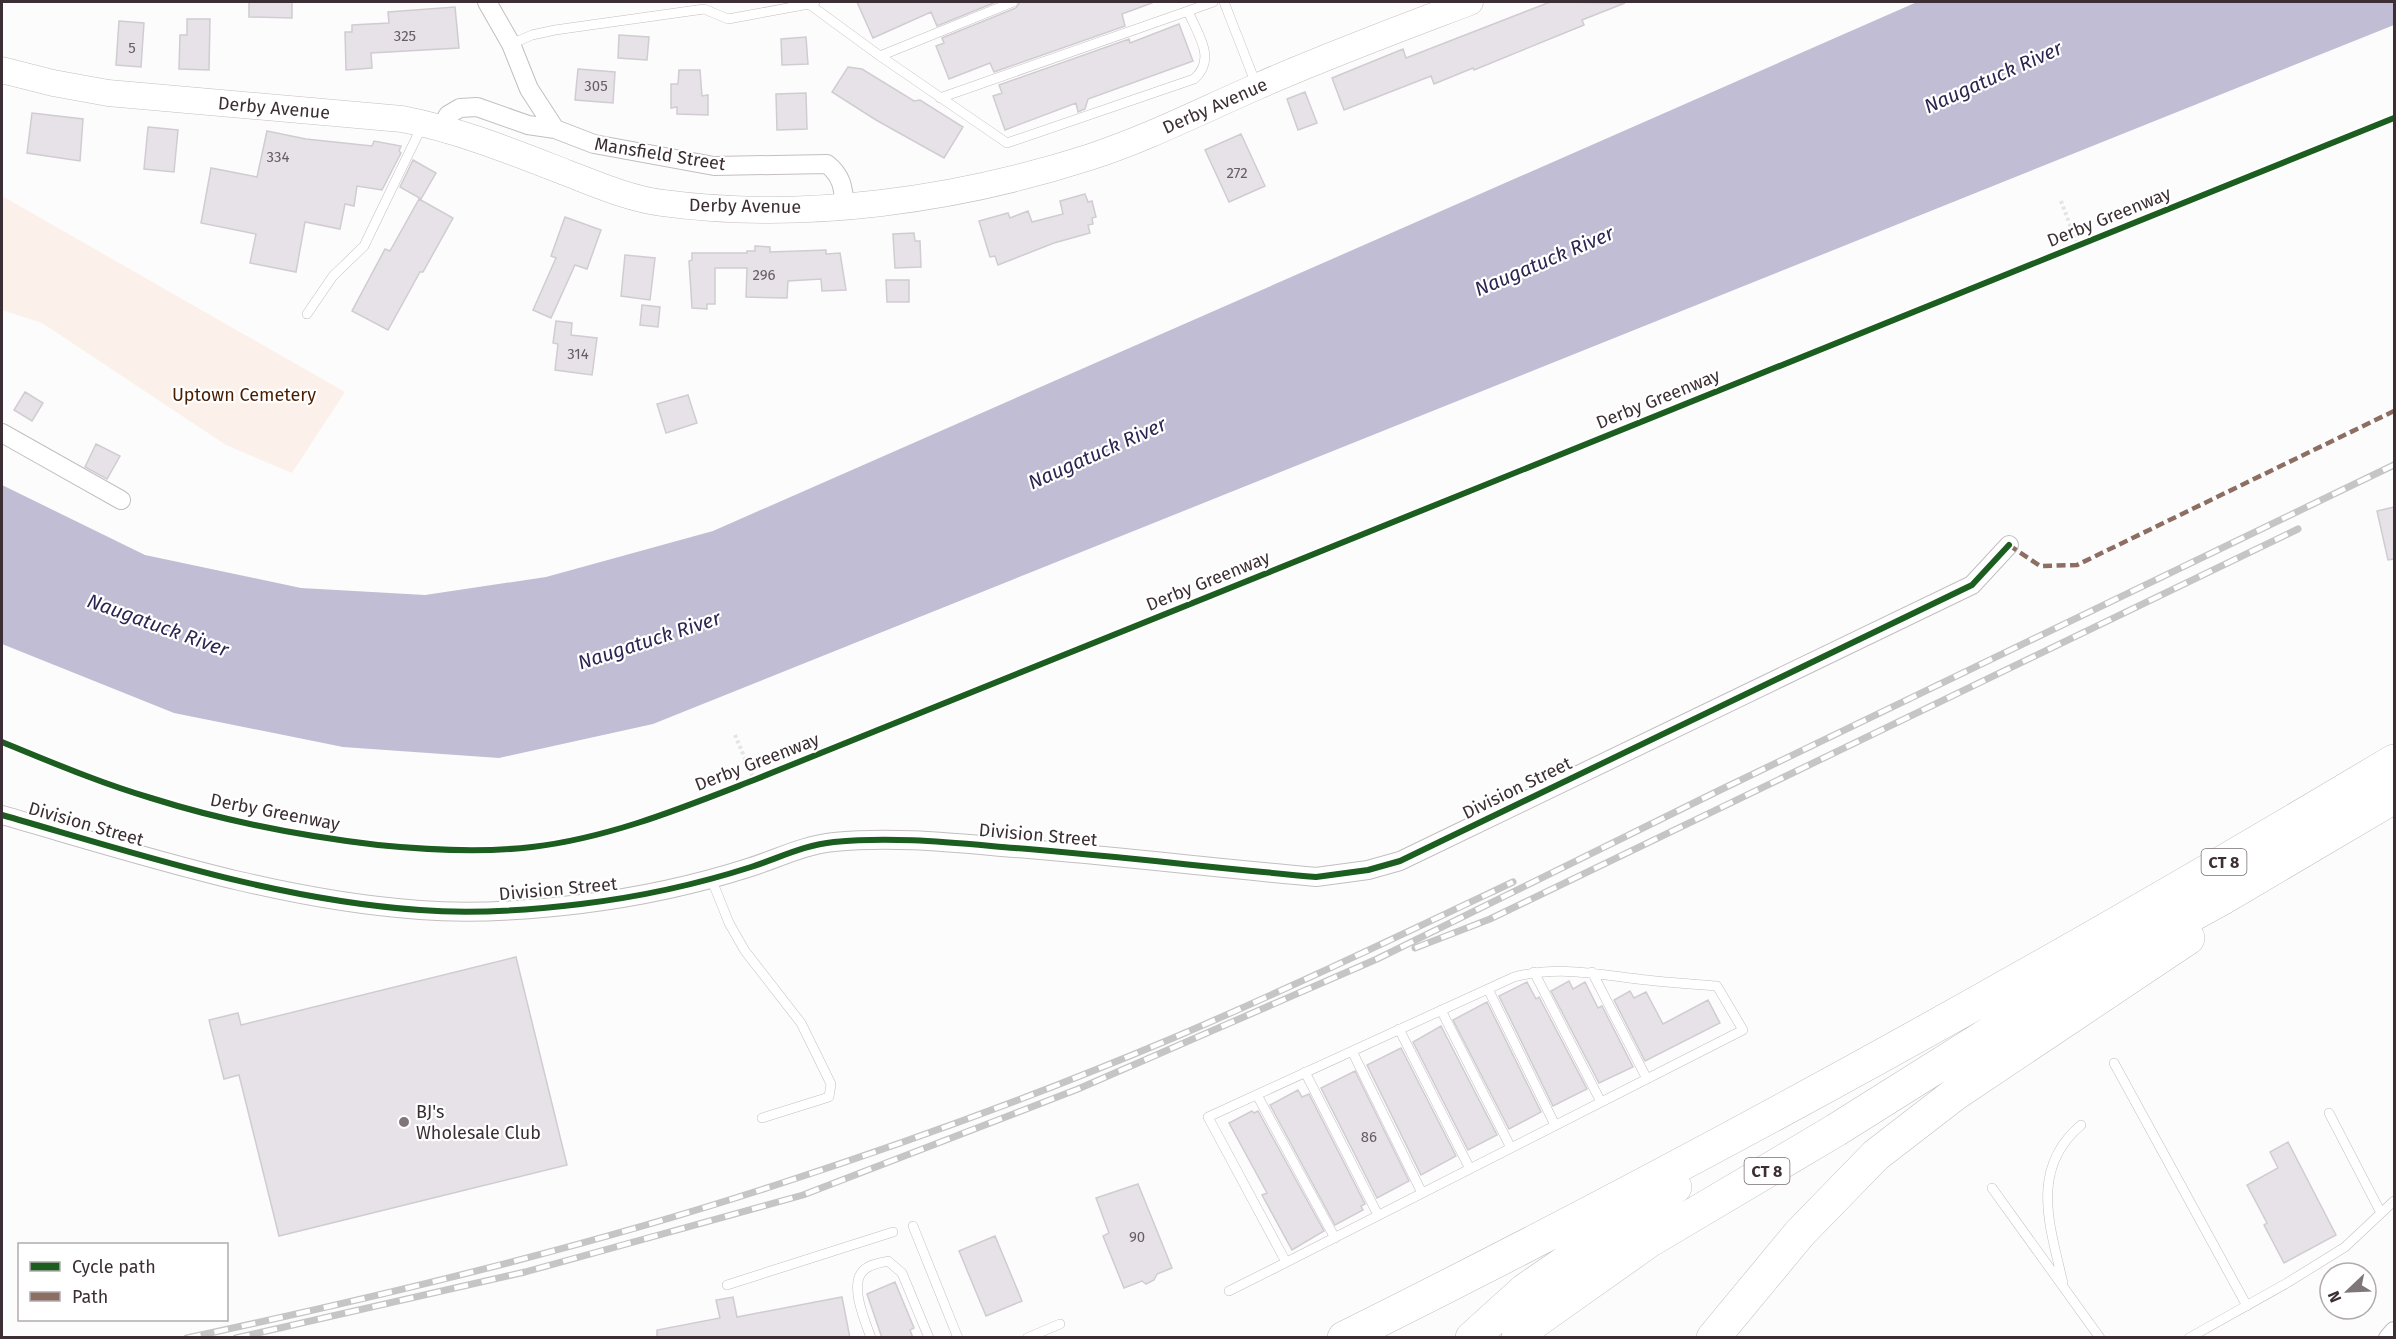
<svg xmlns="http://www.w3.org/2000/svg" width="2396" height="1339" viewBox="0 0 2396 1339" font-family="'Fira Sans',sans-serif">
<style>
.green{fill:#fcf0ea}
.water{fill:#c0bdd5}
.building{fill:#e7e2e8;stroke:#d0ccd1;stroke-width:1.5}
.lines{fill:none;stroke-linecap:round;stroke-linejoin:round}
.lane-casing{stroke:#c4bec1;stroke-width:10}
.street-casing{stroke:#c4bec1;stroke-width:20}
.secondary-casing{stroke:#c4bec1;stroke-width:27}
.highway-casing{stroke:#c4bec1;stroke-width:34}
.path{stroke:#e4e4e4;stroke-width:4;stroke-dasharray:3 3;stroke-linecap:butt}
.lane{stroke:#fff;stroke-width:9}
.street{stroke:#fff;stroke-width:18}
.secondary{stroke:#fff;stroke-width:26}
.highway{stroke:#fff;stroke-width:33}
.rail-casing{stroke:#c6c5c6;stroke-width:7}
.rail{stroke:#fff;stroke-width:4.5;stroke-dasharray:14;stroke-linecap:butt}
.quiet{stroke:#8d6e63;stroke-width:4.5;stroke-dasharray:9 4.5;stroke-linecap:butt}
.cycleway-casing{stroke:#fff;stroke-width:10}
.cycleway{stroke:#1b5e20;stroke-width:6}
.poi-dot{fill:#7f767a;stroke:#fff;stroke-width:2}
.labels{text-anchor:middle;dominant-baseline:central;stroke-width:4.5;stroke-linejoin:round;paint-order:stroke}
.number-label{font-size:15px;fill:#685d63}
.shield{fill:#fff;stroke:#766d71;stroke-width:1.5}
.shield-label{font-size:16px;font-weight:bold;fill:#3b2e34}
.street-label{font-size:18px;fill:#3b2e34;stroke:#fff}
.park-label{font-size:18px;fill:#491d00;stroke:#fff}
.poi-label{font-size:18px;fill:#3b2e34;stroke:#fff;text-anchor:start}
.water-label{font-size:20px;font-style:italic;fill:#2d2551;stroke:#fff}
</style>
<rect width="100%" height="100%" fill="#fcfcfc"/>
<!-- green -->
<path class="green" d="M2,196L345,392L292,473L226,445L42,323L2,310Z"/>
<!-- water -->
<path class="water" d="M1917,2H2394V25L653,724L499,758L343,747L174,713L2,644V485L145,555L301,588L425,595L546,577L713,531Z"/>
<!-- building -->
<path class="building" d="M249,2H292V18L249,17Z
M857,2H996L937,26L931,12L873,38Z
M1020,2H1152V3L1122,14L1125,26L994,72L990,63L949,79L936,46L944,43L942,38L1016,8Z
M1550,2L1625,3L1582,20L1584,25L1474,70L1473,68L1434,84L1431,76L1344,110L1332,78L1403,49L1406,58Z
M455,7L459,48L371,53L372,68L346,70L345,32H352V25L389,23L388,12Z
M187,19H210L209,70L179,69L180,35H187Z
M119,21L144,23L141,67L116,65Z
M1179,24L1193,61L1088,99L1085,109L1078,112L1076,103L1005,130L993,96L1002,93L999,85L1129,39L1130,43Z
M619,35L649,37L647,60L618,58Z
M806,37L808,64L782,65L781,39Z
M848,67L862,69L914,101L920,100L963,127L944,158L876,120L832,92Z
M578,69L615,72L613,103L575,100Z
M679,70H700L702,96L708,95V115L677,114V107L671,108V84H678Z
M1305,92L1317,123L1298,130L1287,99Z
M806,93L807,129L777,130L776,94Z
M32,113L83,119L80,161L27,153Z
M148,127L178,130L174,172L144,169Z
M267,131L306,139L372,146L374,141L401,146L399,151L401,153L382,190L357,186L354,206L345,204L340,229L305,222L296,272L250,263L256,234L201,223L211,168L257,177Z
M1241,134L1265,186L1229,202L1205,150Z
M413,160L436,173L421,199L400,187Z
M1085,194L1088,202L1092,201L1096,217L1092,218L1093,224L1088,225L1090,233L1054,243L998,265L995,256L990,257L979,221L1008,213L1010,218L1028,211L1032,222L1063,214L1060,201Z
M419,199L453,218L423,272H420L388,330L352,311L385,249L390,251Z
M565,217L601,230L587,269L575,265L551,318L533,310L556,258L551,256Z
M914,233L915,241H920L921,267L895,268L893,234Z
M755,246L770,247V252L826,250V254L840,253L846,290L822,291L821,279L788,281L787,298L746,297L747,268H715V304H707V309L692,308L689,261L692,260V253H747V251H755Z
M625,255L655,258L650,300L621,296Z
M886,280H909V302H887Z
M642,305L660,307L658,327L640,325Z
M556,321L572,323L571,335L597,338L592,375L555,370L558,344L553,343Z
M25,392L43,403L32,421L14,410Z
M688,395L697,423L666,433L657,404Z
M96,444L120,456L107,479L85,467Z
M2394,507V559L2388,560L2377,511Z
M516,957L567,1165L279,1236L239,1075L224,1079L209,1020L238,1013L241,1025Z
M1569,981L1573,989L1585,982L1598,1008L1602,1006L1633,1067L1599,1083L1551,991Z
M1527,982L1536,999L1539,997L1587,1089L1553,1106L1499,996Z
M1630,991L1634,998L1646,992L1663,1024L1708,1000L1720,1023L1645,1061L1614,1000Z
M1487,1002L1541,1112L1509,1129L1453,1020Z
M1441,1026L1497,1135L1468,1150L1413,1042Z
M1401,1048L1456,1156L1421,1175L1367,1065Z
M1355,1071L1409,1181L1377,1198L1321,1088Z
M1298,1090L1302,1097L1309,1094L1365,1204L1361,1206L1363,1210L1335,1225L1270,1105Z
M1252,1111L1254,1113L1258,1111L1324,1231L1292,1250L1262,1195L1267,1193L1229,1123Z
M2288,1142L2336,1235L2284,1263L2264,1225L2267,1223L2247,1185L2278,1168L2270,1152Z
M1138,1184L1172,1268L1157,1274L1154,1280L1146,1284L1142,1281L1124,1288L1103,1236L1109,1233L1096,1198Z
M995,1236L1022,1301L986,1316L959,1251Z
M895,1282L914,1328L910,1330L913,1338H882L867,1294Z
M733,1297L737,1317L842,1297L850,1338H657V1330L720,1318L716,1300Z"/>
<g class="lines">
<defs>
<path id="lane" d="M815,2L809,4L880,56L1007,143L1194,79C1217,59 1198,35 1188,11L1213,2
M1224,2L1256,84
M511,44L532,35L555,30L704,9L728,19L809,4
M880,56L1013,2
M940,98L1188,11
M307,314L333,276L364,246L422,126
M711,878L729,923L745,951L801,1023L831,1084L829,1097L762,1118
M1534,972L1601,1102
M1592,972L1647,1079
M1488,989L1555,1125
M1441,1010L1511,1148
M1399,1029L1470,1169
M1352,1051L1422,1193
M2114,1063L2247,1306
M1305,1072L1378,1215
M1257,1095L1335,1238
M2329,1113L2381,1213
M1992,1188L2100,1338
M913,1226L958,1338
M2063,1283C2050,1226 2029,1169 2081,1125
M727,1285L893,1232
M1229,1291L1273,1269L1743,1030L1717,986C1694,984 1670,983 1647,980C1600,975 1561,965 1514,977L1208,1117L1286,1262
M871,1338C865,1321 850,1287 862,1272C868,1264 880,1263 888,1261L902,1273L929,1338
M1027,1338L1060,1324
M2189,1338L2287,1283L2345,1247L2394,1201"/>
<path id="street" d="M487,2L511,44L529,89L555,129L594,144L714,166L827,164C842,176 843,187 845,206
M441,128L448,115L460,108L477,107L528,125L555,129
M2,433L121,500
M2,815C138,854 277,900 420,910C470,914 531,910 581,904C639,897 695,885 751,867C779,858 804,845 834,842C895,836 955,843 1015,848C1115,856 1216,868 1316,877L1368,870L1400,861L1972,585L2009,545
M2388,1338L2394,1331"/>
<path id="secondary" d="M2,70L53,83L108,93L402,119C459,130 513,152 567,173C598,185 631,199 663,203C804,222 957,200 1090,157C1148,138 1201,111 1256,87C1326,56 1399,29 1470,2"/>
<path id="highway" d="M1344,1338C1702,1160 2051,966 2394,761
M1472,1338L1525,1290L1675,1187
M1518,1338L1536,1321L1649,1241L1836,1130L2089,971L2221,899L2394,797
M1713,1338L1800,1233L1876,1155L1955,1094L2188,938"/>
</defs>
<!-- lane casing -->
<use href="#lane" class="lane-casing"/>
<!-- street casing -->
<use href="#street" class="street-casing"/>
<!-- secondary casing -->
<use href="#secondary" class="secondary-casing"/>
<!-- highway casing -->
<use href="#highway" class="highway-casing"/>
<!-- path -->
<path class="path" d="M2061,201L2078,246
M735,735L754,780"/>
<!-- lane -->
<use href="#lane" class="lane"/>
<!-- street -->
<use href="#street" class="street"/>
<!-- secondary -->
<use href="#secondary" class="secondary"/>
<!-- highway -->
<use href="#highway" class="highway"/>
<defs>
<path id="rail" d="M1415,948L1490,919L2298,529
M187,1338C387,1295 587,1247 782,1183C914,1140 1045,1092 1173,1038C1288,989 1401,935 1513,882
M236,1338L525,1272L803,1195L1078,1089L1377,959L1718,791L2394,465"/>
</defs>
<!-- rail casing -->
<use href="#rail" class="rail-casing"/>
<!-- rail -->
<use href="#rail" class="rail"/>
<!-- quiet -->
<path class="quiet" d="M2009,545L2040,566L2077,565L2394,411"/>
<defs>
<path id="cycleway" d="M2,742C51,762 100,783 151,798C224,821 301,836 378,845C428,850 481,853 532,847C609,838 682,808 754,780L2394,118
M2,815C138,854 277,900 420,910C470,914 531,910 581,904C639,897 695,885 751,867C779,858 804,845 834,842C895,836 955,843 1015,848C1115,856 1216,868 1316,877L1368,870L1400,861L1972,585L2009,545"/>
</defs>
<!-- cycleway casing -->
<use href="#cycleway" class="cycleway-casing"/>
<!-- cycleway -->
<use href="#cycleway" class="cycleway"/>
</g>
<!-- markers -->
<circle class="poi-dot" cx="404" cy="1122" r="6"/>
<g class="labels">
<!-- number labels -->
<g class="number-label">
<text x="405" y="36">325</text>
<text x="132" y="48">5</text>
<text x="596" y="86">305</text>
<text x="278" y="157">334</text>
<text x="1237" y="173">272</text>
<text x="764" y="275">296</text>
<text x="578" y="354">314</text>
<text x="1369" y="1137">86</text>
<text x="1137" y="1237">90</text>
</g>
<!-- shield labels -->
<g class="shield">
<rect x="2201.5" y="849" width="45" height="26" rx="4.5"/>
<rect x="1744.5" y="1158" width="45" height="26" rx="4.5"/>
</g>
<g class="shield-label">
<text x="2224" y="862">CT 8</text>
<text x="1767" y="1171">CT 8</text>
</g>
<!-- street labels -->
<g class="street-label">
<text transform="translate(1215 106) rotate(-24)">Derby Avenue</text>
<text transform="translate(274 108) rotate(5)">Derby Avenue</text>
<text transform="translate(660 154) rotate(9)">Mansfield Street</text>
<text transform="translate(745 206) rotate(1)">Derby Avenue</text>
<text transform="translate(2109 217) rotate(-22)">Derby Greenway</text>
<text transform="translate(1658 399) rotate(-22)">Derby Greenway</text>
<text transform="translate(1208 581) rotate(-22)">Derby Greenway</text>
<text transform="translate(757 762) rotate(-21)">Derby Greenway</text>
<text transform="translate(1517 788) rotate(-26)">Division Street</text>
<text transform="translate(275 812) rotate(11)">Derby Greenway</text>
<text transform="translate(86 824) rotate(16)">Division Street</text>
<text transform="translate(1038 835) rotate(5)">Division Street</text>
<text transform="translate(558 889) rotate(-5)">Division Street</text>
</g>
<!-- park labels -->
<g class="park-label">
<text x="244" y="395">Uptown Cemetery</text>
</g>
<!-- poi labels -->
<g class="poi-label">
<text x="416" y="1112">BJ's<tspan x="416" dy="21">Wholesale Club</tspan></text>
</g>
<!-- water labels -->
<g class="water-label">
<text transform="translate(1993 77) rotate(-24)">Naugatuck River</text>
<text transform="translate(1544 261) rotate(-23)">Naugatuck River</text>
<text transform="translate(1097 453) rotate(-24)">Naugatuck River</text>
<text transform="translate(158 625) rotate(20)">Naugatuck River</text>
<text transform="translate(649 640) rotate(-18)">Naugatuck River</text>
</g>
</g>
<!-- border -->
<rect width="2396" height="1339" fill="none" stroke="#3b2e34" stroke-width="6"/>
<!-- legend -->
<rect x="18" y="1243" width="210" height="78" fill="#ffffff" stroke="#b1abae" stroke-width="1.5"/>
<rect x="30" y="1262" width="30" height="9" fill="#1b5e20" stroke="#b1abae" stroke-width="1.5"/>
<text x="72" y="1273" font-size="18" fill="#3b2e34">Cycle path</text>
<rect x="30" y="1292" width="30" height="9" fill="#8d6e63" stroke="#b1abae" stroke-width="1.5"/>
<text x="72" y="1303" font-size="18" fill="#3b2e34">Path</text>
<!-- north arrow -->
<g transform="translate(2348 1291) rotate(247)"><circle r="28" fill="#ffffff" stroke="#b1abae" stroke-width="1.5"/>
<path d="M0-4.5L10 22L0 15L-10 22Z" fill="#7f767a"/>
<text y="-9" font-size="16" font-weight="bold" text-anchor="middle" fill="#3b2e34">N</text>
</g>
</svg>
